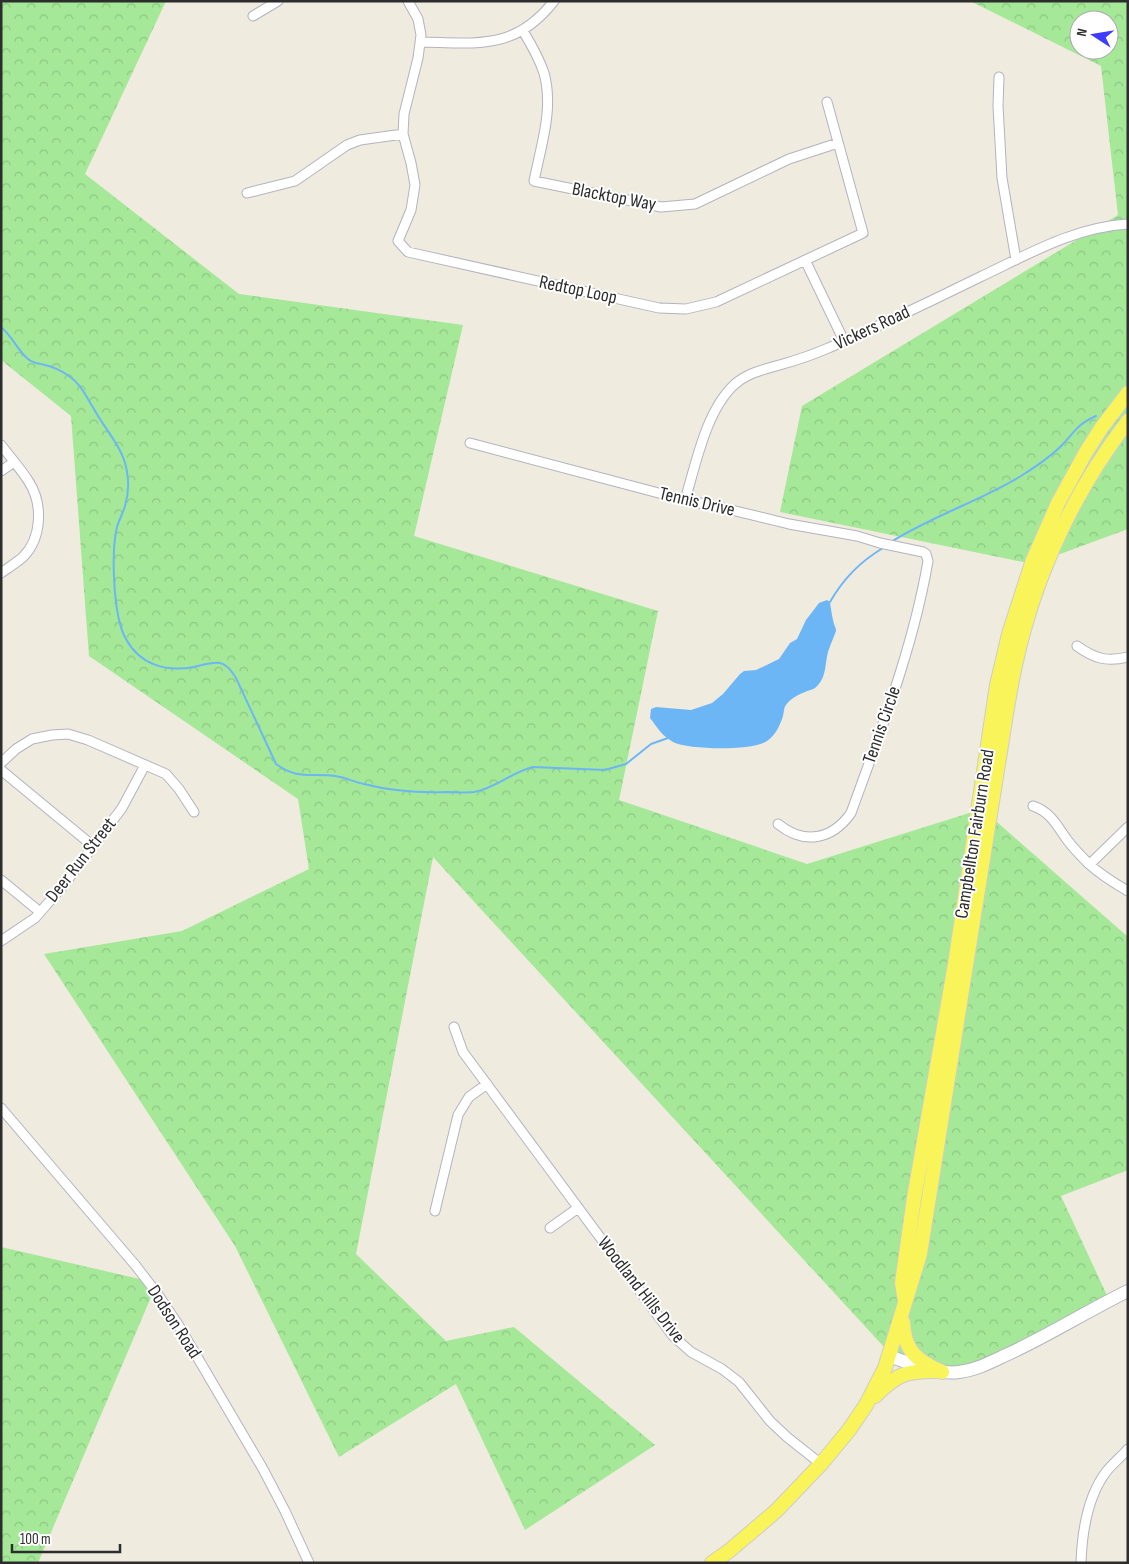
<svg xmlns="http://www.w3.org/2000/svg" width="1129" height="1564" viewBox="0 0 1129 1564" font-family="'Sofia Sans Condensed',sans-serif">
<style>
.forest{fill:url(#forest-crowns);fill-rule:evenodd}
.water{fill:#6db6f6}
.lines{fill:none;stroke-linecap:round;stroke-linejoin:round}
.stream{stroke:#6db6f6;stroke-width:2}
.street-casing{stroke:#b3b3c1;stroke-width:11}
.secondary-casing{stroke:#b3b3c1;stroke-width:14}
.primary-casing{stroke:#cdcdcd;stroke-width:16}
.street{stroke:#fff;stroke-width:9}
.secondary{stroke:#fff;stroke-width:12}
.primary{stroke:#f9f45a;stroke-width:14}
.labels{text-anchor:middle;dominant-baseline:central;stroke-width:4;stroke-linejoin:round;paint-order:stroke}
.street-label{font-size:19px;fill:#2d2d2d;stroke:#fff}
</style>
<defs>
<pattern id="forest-crowns" width="20" height="18" patternUnits="userSpaceOnUse" patternTransform="scale(1.25)"><rect width="20" height="18" fill="#a4e898"/><path d="M2 6a3 3 0 1 1 6 0M12 15a3 3 0 1 1 6 0" fill="none" stroke="#8ec783"/></pattern>
</defs>
<rect width="100%" height="100%" fill="#efebdf"/>
<!-- forest -->
<path class="forest" d="M1,1H166L85,174L239,294L463,325L414,536L658,611L619,800L807,864L982,809L1128,937V1170L1061,1196L1110,1302L968,1366L935,1368L885,1348L433,857L356,1254L446,1341L514,1327L655,1445L525,1530L456,1384L339,1457L235,1246L44,954L182,931L309,869L298,799L89,656L71,416L1,360Z
M970,1H1128V529L1033,564L780,512L802,406L1118,215L1101,66ZM1079,20H1109V50H1079Z
M1,1247L157,1283L38,1563H1Z"/>
<!-- water -->
<path class="water" d="M827,600L830,602C831,609 832,617 834,624C835,627 836,628 836,631C834,637 831,643 829,649C824,663 828,677 815,688C812,690 809,690 805,692C799,694 790,699 786,705C784,707 784,712 783,716C780,725 776,735 767,741C753,751 689,750 673,742C662,736 657,727 650,718L651,709L656,707L691,710L712,703L723,694L740,674L744,671L756,670L779,659L790,643L797,639L806,620L819,603Z"/>
<g class="lines">
<!-- stream -->
<path class="stream" d="M1,327C13,337 17,350 28,359C34,364 38,363 45,365C54,367 62,371 69,376C82,385 86,397 94,409C105,430 124,448 127,472C129,483 128,496 125,506C123,513 119,520 117,527C111,552 113,617 126,639C140,665 166,672 194,667C203,665 211,662 220,663C228,665 232,672 236,678L276,764C298,780 310,773 335,776C344,777 354,782 364,784C391,791 419,793 447,792C456,792 465,793 474,792C496,788 512,772 533,767L605,770L626,764L651,744L668,738
M891,542C932,516 980,501 1021,476C1037,466 1052,456 1064,443C1076,430 1078,424 1096,416
M830,602C843,579 861,561 883,548"/>
<defs>
<path id="street" d="M408,1L418,19L421,35L418,58L404,114L403,134L411,163L415,185L411,210L398,241L408,252L659,308L686,309L716,302L863,233L827,102
M253,16L278,1
M523,31C531,44 539,58 544,73C554,109 541,145 534,181L661,207L695,204L789,159L838,143
M420,42C477,43 515,51 554,1
M999,77L998,106L1002,178L1016,260
M247,193L295,181L347,145L360,140L403,134
M805,260L844,341
M470,443L685,500L723,508L789,524L857,536L880,543L923,552L926,554L928,561C913,648 881,730 851,813C832,840 804,845 778,824
M1,445C10,457 21,469 29,482C43,504 42,538 23,557C16,563 8,568 1,573
M1,471L14,462
M685,500C696,464 706,410 735,384C749,372 766,369 783,364C797,360 812,355 826,349C878,327 929,302 980,277C1027,255 1074,227 1128,224
M1077,646C1095,659 1107,662 1128,657
M1,763L16,749L32,739L52,735L68,734L88,740L166,774L179,789L194,812
M1,770L93,846
M1033,806C1051,812 1057,826 1068,841C1074,849 1082,857 1089,864C1101,875 1114,883 1128,891
M1090,864L1128,827
M1,880L40,912
M1,941L35,918L63,886L122,808L145,765
M454,1027L463,1052L673,1336L691,1352L722,1369L739,1382L770,1421L787,1437L821,1464
M1,1108L136,1266L159,1296L179,1326L263,1469L285,1511L309,1563
M435,1211L458,1115L469,1097L487,1084
M550,1228L578,1208
M1081,1563C1082,1533 1088,1496 1106,1472C1112,1464 1121,1457 1128,1449"/>
<path id="secondary" d="M889,1356C910,1363 936,1375 959,1372C976,1370 991,1362 1006,1355C1048,1336 1087,1311 1128,1291"/>
<path id="primary" d="M905,1301L902,1283L914,1198L955,964L997,685L1009,634L1033,560L1058,503L1086,452L1102,427L1128,393
M903,1322C904,1351 917,1361 942,1372
M875,1396C897,1374 905,1371 936,1371
M712,1563L729,1551L776,1511L821,1464L849,1430L866,1405L885,1368L920,1254L1006,714C1009,696 1012,678 1016,661C1035,575 1074,491 1128,421"/>
</defs>
<!-- street casing -->
<use href="#street" class="street-casing"/>
<!-- secondary casing -->
<use href="#secondary" class="secondary-casing"/>
<!-- primary casing -->
<use href="#primary" class="primary-casing"/>
<!-- street -->
<use href="#street" class="street"/>
<!-- secondary -->
<use href="#secondary" class="secondary"/>
<!-- primary -->
<use href="#primary" class="primary"/>
</g>
<g class="labels">
<!-- street labels -->
<g class="street-label">
<text transform="translate(614 197) rotate(11)">Blacktop Way</text>
<text transform="translate(578 290) rotate(12)">Redtop Loop</text>
<text transform="translate(872 328) rotate(-25)">Vickers Road</text>
<text transform="translate(697 502) rotate(13)">Tennis Drive</text>
<text transform="translate(882 725) rotate(-71)">Tennis Circle</text>
<text transform="translate(975 834) rotate(-81)">Campbellton Fairburn Road</text>
<text transform="translate(81 860) rotate(-52)">Deer Run Street</text>
<text transform="translate(641 1290) rotate(52)">Woodland Hills Drive</text>
<text transform="translate(174 1322) rotate(57)">Dodson Road</text>
</g>
</g>
<!-- border -->
<rect width="1129" height="1564" fill="none" stroke="#2d2d2d" stroke-width="5"/>
<!-- north arrow -->
<g transform="translate(1094 35) rotate(282)"><circle r="24" fill="#ffffff" stroke="#ababab"/>
<path d="M0-4L9 19L0 12L-9 19Z" fill="#3e3cff"/>
<text y="-8" font-size="14" font-weight="bold" text-anchor="middle" fill="#2d2d2d">N</text>
</g>
<!-- scale -->
<path d="M12 1544v8h108v-8" fill="none" stroke="#2d2d2d" stroke-width="2.5"/>
<text x="20" y="1544" font-size="15" fill="#2d2d2d" stroke="#ffffff" stroke-width="4" paint-order="stroke">100 m</text>
</svg>
